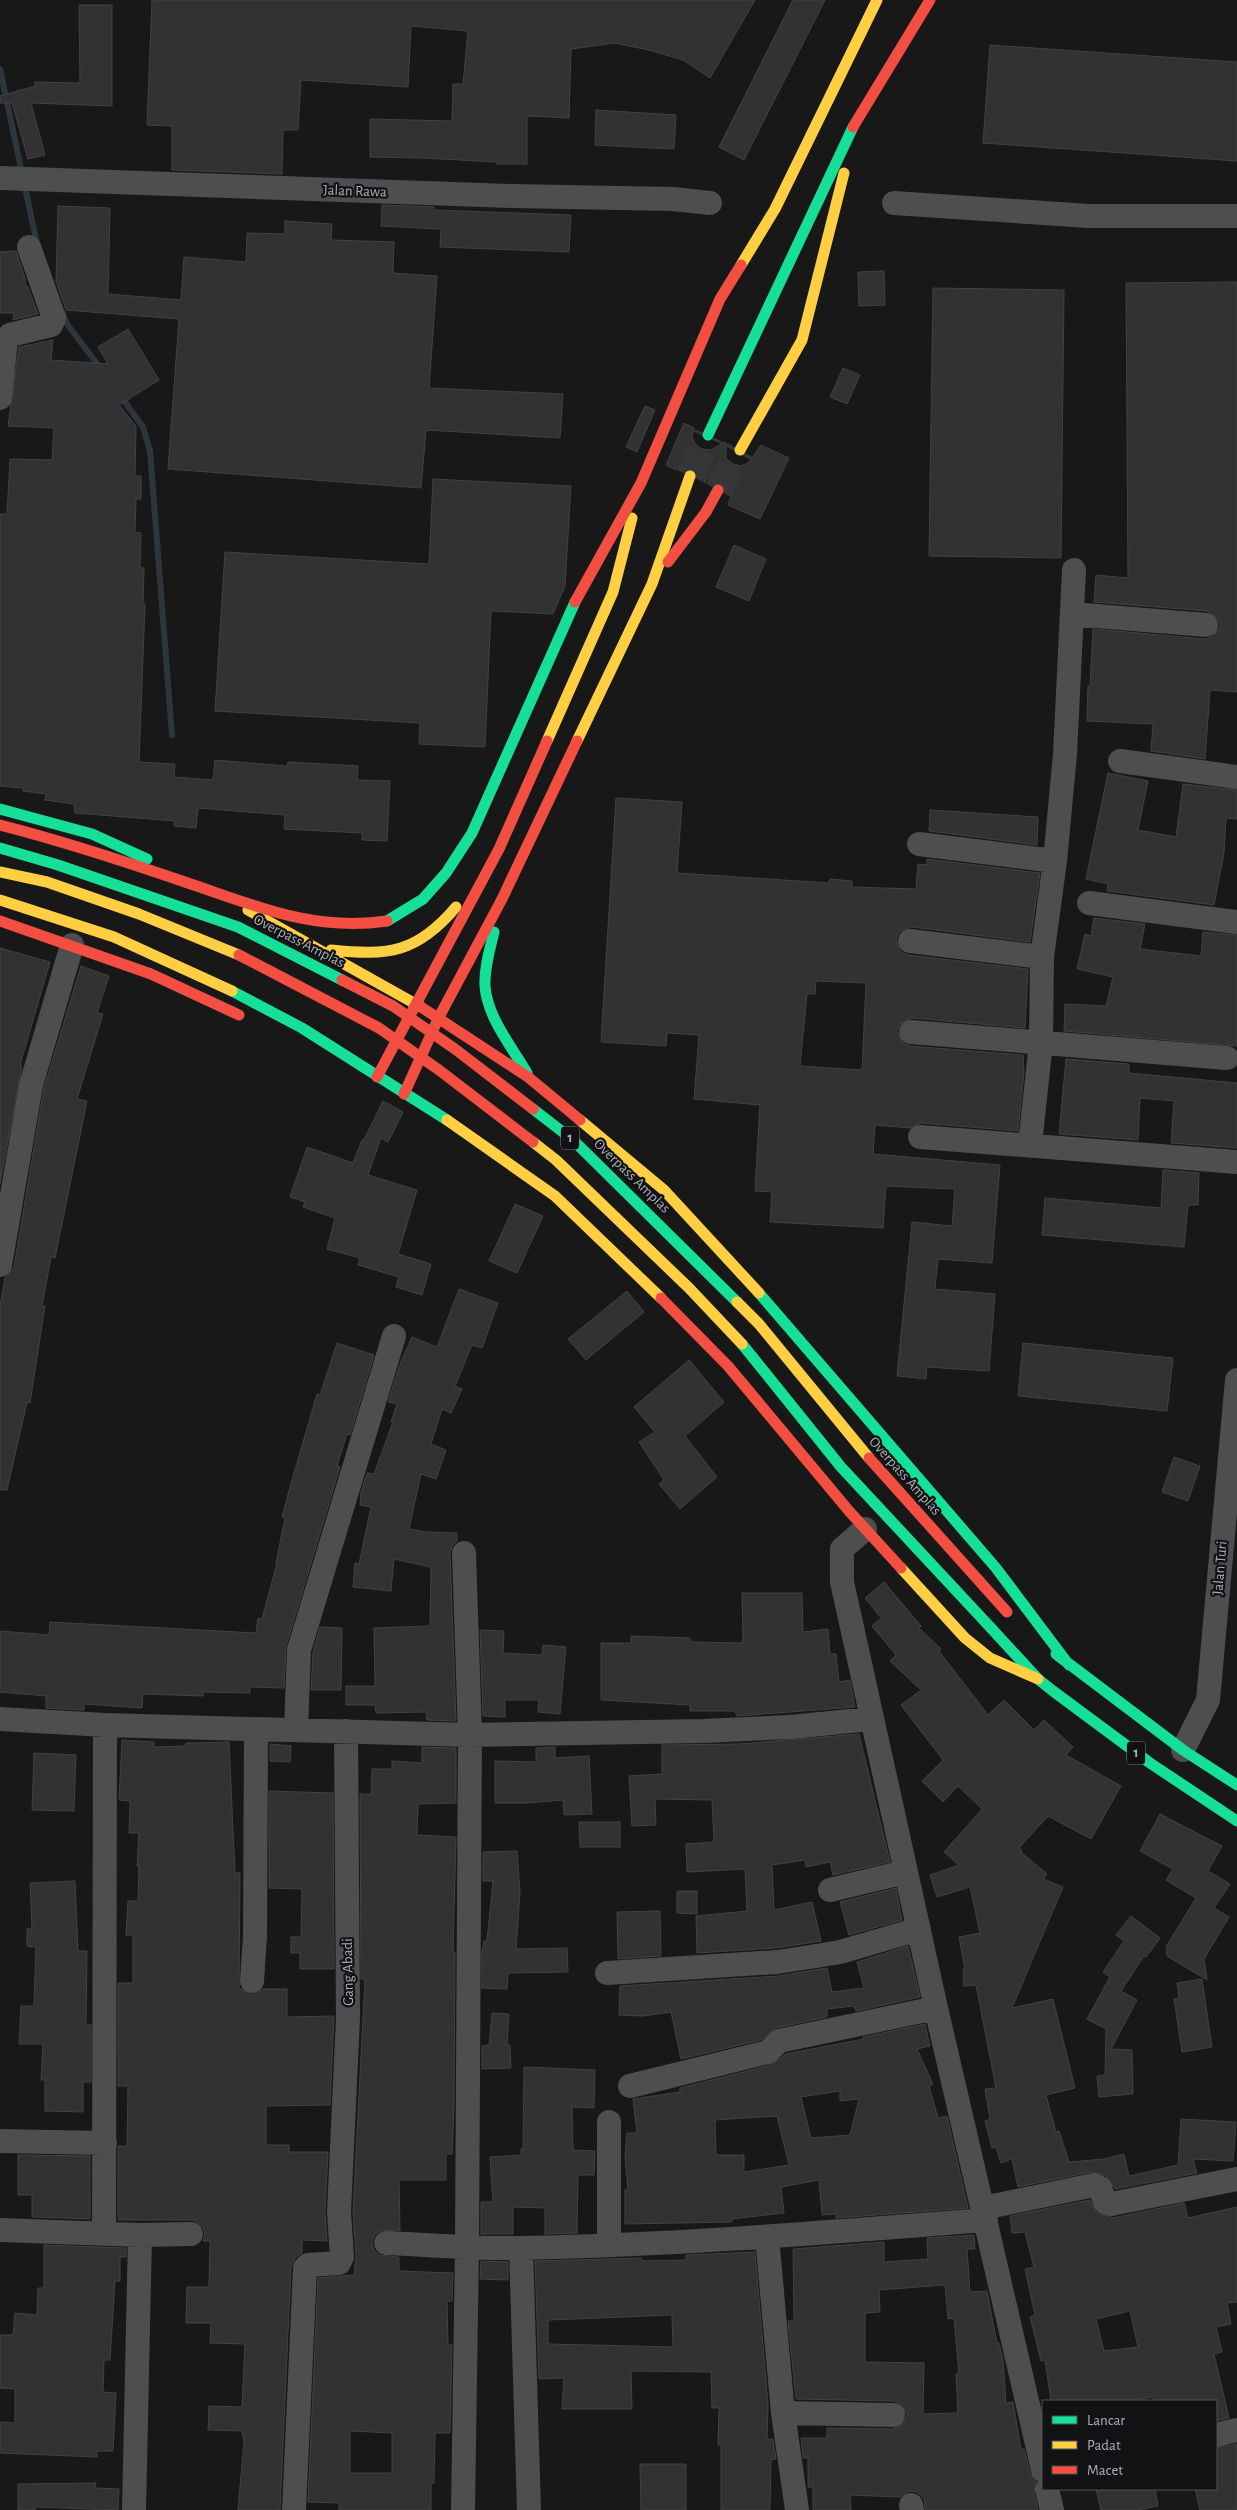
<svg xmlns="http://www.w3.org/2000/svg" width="1237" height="2510" viewBox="0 0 1237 2510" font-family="'Alegreya Sans',sans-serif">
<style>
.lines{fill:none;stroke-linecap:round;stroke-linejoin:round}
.stream{stroke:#2d373b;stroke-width:6}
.building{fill:#323234;stroke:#404244;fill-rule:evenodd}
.highway-tunnel{stroke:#353638;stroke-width:28;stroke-dasharray:28 14;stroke-linecap:butt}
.street{stroke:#4c4e50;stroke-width:24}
.fast{stroke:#16e098;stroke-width:11}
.slow{stroke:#ffcf43;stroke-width:11}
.jam{stroke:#f24e42;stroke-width:11}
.fast-bridge{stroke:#16e098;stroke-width:11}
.slow-bridge{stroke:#ffcf43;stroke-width:11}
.jam-bridge{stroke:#f24e42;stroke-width:11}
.labels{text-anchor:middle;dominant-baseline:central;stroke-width:4.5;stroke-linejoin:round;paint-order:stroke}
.shield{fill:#121214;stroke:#7c8187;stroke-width:1}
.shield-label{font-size:14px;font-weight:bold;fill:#a9b0b8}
.street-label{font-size:15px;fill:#a9b0b8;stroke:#121214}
</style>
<rect width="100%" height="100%" fill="#181818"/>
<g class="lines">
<!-- stream -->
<path class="stream" d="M0,69L37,244
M62,312L67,324L101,369
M120,395L143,427L150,451L172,735"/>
</g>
<!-- building -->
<path class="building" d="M152,0H755L710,78L683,60L649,50L614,43L571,49L569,118L527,116V164H497V162L422,158L370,157V119L452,121L453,84H463L468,31L411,26L408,87L301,80L298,130H283L282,174L172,170V126L147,125Z
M793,0H825L744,160L719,147Z
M79,5H112V106L31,103L45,155L28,159L12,103H0V96L35,86V82L80,83Z
M990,45L1237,62V161L983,143Z
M596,110L676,115L674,149L595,145Z
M382,205L434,207V210L571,215L569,252L440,247L441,229L381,226Z
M58,206L110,208L108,294L181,300L184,257L246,262L247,233L285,234V221L332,224L331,240L394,242L393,273L437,276L429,388L563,394L560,438L426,430L421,488L168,469L179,319L66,310L56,281Z
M16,251L25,278L26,287H28L38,314L13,320L14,313H0V252Z
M884,271L885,305L859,306L858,272Z
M1237,282V692L1210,690L1205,759L1151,751L1153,724L1087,721L1088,686H1090L1093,629L1205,639L1212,637L1220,627L1218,619L1207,611L1094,602L1096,575L1128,578L1126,283Z
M933,288L1064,290L1061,558L929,556Z
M128,329L159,380L119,405L136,426L135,476H141V499H136L135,532L141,533L140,568H144L143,604H145L139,762L175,764L174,777L213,780L215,760L287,766L288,762L358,766L357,780L390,781L387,841L362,840V833L284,829L285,815L198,808L196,828L174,826L175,821L75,813L74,804L45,800L46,794L23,791V788L0,786V514H7L10,459L52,460L54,428L8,426L19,347L53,340L51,360L108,364L98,347Z
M843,368L860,375L847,404L830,397Z
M645,406L655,410L637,452L626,447Z
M684,423L694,428L692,436L695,444L702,449L710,450L717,447L722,442L726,443V458L733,464L741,466L748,463L761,445L789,458L760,519L728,505L734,489L732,482L726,477L717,474L709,477L704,483L705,473L702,466L696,461H687L680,464L676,470L666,465Z
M433,479L571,486L565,586L553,614L491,611L485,747L419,744L420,723L215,711L225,552L429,564Z
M734,545L766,559L749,601L716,587Z
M1108,773L1148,781L1138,830L1176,837L1183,784L1237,790V819L1226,818L1224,853L1214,905L1107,891L1108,884L1086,879Z
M616,798L682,802L677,873L829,883L830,879L852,881V887L916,889L918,864L927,865V859L1040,873L1030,942L912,927L899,932L896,940L901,952L908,955L1028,969L1025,1028L912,1018L900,1024L897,1031L903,1043L910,1046L1023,1055L1024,1072L1018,1131L921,1123L910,1128L875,1125L873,1154L1000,1165L992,1263L938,1259L935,1289L995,1294L989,1371L927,1367L926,1379L897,1376L912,1222L952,1226L955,1189L886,1186L883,1228L770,1222L772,1192L755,1191L760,1105L694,1099L699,1035L667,1033L666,1046L601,1042ZM816,981L866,983L862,1070L800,1066L807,994H815Z
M930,810L1038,817L1037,845L929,831Z
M1094,918L1145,924L1140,949L1201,956L1203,932L1237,935V1046L1064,1031L1065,1004L1106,1006L1113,977L1077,969L1085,934L1091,936Z
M0,948L50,962L20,1065L22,1066L0,1184Z
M81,966L109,976L97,1013L103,1014L77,1099L87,1101L55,1258L51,1257L42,1306H45L30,1403L27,1402L7,1490H0V1306L5,1278L14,1267L44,1088Z
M1066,1059L1129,1064V1073L1237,1083V1148L1171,1143L1174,1101L1140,1098L1138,1140L1059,1134Z
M383,1101L403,1112L388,1142L381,1138L368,1175L417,1190L398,1254L431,1264L422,1295L396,1287L399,1277L358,1265L360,1258L327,1249L335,1218L303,1207L305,1202L290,1197L307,1147L353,1163L362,1140H364Z
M1163,1170L1199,1173L1198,1205H1188L1184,1247L1042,1235L1045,1198L1161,1208Z
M515,1204L543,1216L517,1273L489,1261Z
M459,1289L498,1303L482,1348L472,1345L455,1386L462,1389L451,1413L442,1409L431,1444L446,1450L436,1479L421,1474L409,1529L427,1532L457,1533V1541L452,1546L450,1553L456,1721L427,1720L426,1712L376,1713L375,1705H346V1686H375L374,1628L430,1626L431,1567L394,1559L391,1591L353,1587L355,1563L359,1564L371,1507L360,1505L361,1492L367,1473L374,1474L393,1422H391L397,1404L388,1402L400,1364L412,1337L437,1347Z
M627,1291L644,1312L586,1360L568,1339Z
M337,1343L374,1355L350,1435L347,1434L337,1466L340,1467L286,1646L284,1688L250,1687V1693L203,1692V1696L143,1694L142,1708L84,1704V1710L46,1708V1696L0,1692V1631L49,1635L50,1622L256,1633L258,1618L262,1619L277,1563H276L285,1518L282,1517L290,1487L317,1394L320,1395Z
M1023,1343L1173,1358L1167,1411L1018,1396Z
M689,1360L724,1402L685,1436L717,1477L680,1509L659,1484L664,1480L639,1442L655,1432L634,1407Z
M1174,1457L1200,1466L1188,1501L1162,1492Z
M884,1582L921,1626L919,1628L941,1649L939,1651L988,1715L1004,1700L1034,1730L1044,1720L1073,1747L1066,1755L1121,1786L1091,1839L1048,1816L1019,1848L1022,1851L1021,1852L1047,1874L1043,1879L1063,1887L1012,2008L1053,1999L1075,2088L1046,2095L1056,2132L1059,2131L1069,2162L1104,2159L1124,2154L1129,2176L1178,2165L1181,2119L1236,2122L1233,2161L1193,2159L1197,2173L1115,2189L1106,2176L1092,2172L1018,2187L1012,2159L1001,2163L996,2147L992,2148L985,2121L990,2119L985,2089L996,2088L976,1985L964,1986L963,1969H965L959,1937L980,1933L970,1887L937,1897L930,1875L959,1865L944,1852L982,1809L958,1786L943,1802L922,1781L943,1760L901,1705L921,1690L890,1661L896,1655L872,1626L881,1618L865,1598Z
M742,1593H802L803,1632L828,1629L830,1654H836L839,1682L850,1680L855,1707L737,1716L735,1711H690V1705L601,1700V1643H631V1636L690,1638V1642L743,1643Z
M320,1627L342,1628L341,1690H311L313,1652Z
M480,1630L504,1631L503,1653L542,1655L543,1645L566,1647L560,1714L538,1712L539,1700H505V1717L483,1716Z
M859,1734L890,1862L833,1875L830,1862L806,1867L805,1860L772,1865L774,1910L812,1902L821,1941L776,1948L697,1953L696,1916L747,1911L745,1869L687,1872L686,1844L714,1842L712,1800L655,1799L656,1825L632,1826L629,1776L662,1774V1745L739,1744Z
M122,1740L154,1742V1747L186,1746V1743L229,1742L235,1873H240L239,1988L252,1995L263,1989H287V2017L334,2016L330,2105L266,2106V2145H289V2152H328L325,2211L327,2241L302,2240V2253L295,2258L291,2267L280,2510H238L244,2441L242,2431L208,2430L209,2406L242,2407L245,2344L210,2343L211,2323H186L187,2287H209L210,2241H203L205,2234L203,2227L194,2220H118V2146H127L128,2086H118V1983H133V1935H126L128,1901H138L139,1866H137L139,1833H129L130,1801L119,1800Z
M270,1744L291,1746L290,1762L270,1761Z
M422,1747L456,1748V1803L418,1804L417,1835L456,1837L453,1952H455L454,2106L452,2154H446V2180H399L400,2230L380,2231L374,2236L372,2243L374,2250L379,2255L399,2257V2271L453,2273L452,2301H447L448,2345H452L450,2433H435L434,2483H431V2510H339V2503L308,2502L318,2278L354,2275L356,2256L353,2212L365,1979H361L360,1794H371L372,1769H392V1761L422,1763ZM350,2431L392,2433V2473H350Z
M555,1747V1758L589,1756L592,1814L564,1815L563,1800L527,1803H495V1761L536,1762V1748Z
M34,1753L76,1755L74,1811L32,1810Z
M269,1791L333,1793L334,1969H300V1953H291V1937H301L302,1889L269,1888Z
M1160,1814L1222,1846L1208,1871L1230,1884L1214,1908L1229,1917L1204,1959L1207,1980L1167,1956L1166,1947L1196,1898L1166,1880L1173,1869L1140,1851Z
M579,1822H620V1847H580Z
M517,1851L520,1893L516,1949L567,1948L568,1972L508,1973L507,1989L482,1988V1953L484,1941H487L493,1881H483V1852Z
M75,1881L78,1951H87L86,2025H91V2082H83V2112L45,2111V2080H41L43,2044H19L21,2006H34L36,1947L27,1946V1929H32L30,1883Z
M896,1888L902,1920L849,1935L840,1902Z
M677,1891H697V1914L677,1913Z
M660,1911L661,1956L618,1959L617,1912Z
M1131,1916L1160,1938L1146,1957L1144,1956L1121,1991L1137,2000L1111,2049L1132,2050L1133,2094L1099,2097L1097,2076L1105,2075L1106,2029L1087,2019L1110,1977L1103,1972L1124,1941L1116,1935Z
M908,1946L920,1997L856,2011L854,2006L827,2009V2017L776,2028L761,2040L681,2059L671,2012L643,2016L619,2015L620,1986L778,1976L827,1968L832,1992L864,1988L857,1962Z
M1202,1979L1212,2047L1182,2052L1174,1999L1179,1998L1177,1983Z
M492,2013L509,2014L507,2045H510L511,2068L482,2069V2046L489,2045Z
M925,2024L930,2046L917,2049L933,2084L929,2086L938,2118L947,2116L968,2208L836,2218V2214L822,2215L819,2180L781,2187L784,2213L732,2219V2222L625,2224V2190H628L625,2157L627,2133H637L633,2099L680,2092V2088L771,2065L786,2054L864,2039L863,2037ZM840,2091V2101L859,2099L850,2135L811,2138L801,2097ZM777,2116L789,2165L744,2172V2155H716L715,2120Z
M524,2067L595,2070L594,2108L572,2107L573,2150L595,2151L594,2175H578L577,2233L545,2234V2208L513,2207V2234H481V2202H493L490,2157L521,2155V2149H523Z
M18,2155L90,2156V2219L32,2217V2195H18Z
M1090,2200L1096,2212L1113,2218L1184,2203L1188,2218L1237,2207V2302L1227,2303L1231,2324L1216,2327L1222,2352L1214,2354L1229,2418L1216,2421V2401H1154L1153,2397L1127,2401H1051L1045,2360L1041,2361L1030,2317L1035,2315L1025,2269L1034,2267L1025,2232L1012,2233L1010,2216ZM1130,2311L1138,2347L1104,2351L1096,2319Z
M974,2235L975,2249H967L970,2292L987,2291L997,2343H999L1003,2359L1006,2403L1013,2402L1021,2449H1024L1030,2473L1036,2481L1034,2492L1038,2510H925L924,2498L916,2492L909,2491L900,2497L850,2495L851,2510H813V2487H808V2458H803L801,2438H827V2428L893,2429L904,2422L907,2415L900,2404L893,2401L796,2399L788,2321H794L793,2249L884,2242V2262L928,2259L927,2238ZM945,2285L948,2319L954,2318L959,2374H956L958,2413L923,2414L924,2363L865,2362V2313L880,2312L879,2290Z
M44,2245L126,2248V2257H120V2281H115L110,2360H104L103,2392L116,2393L113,2451H97V2457L0,2453V2422L15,2423V2389L0,2388V2335H13L15,2313L37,2315L38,2288H44Z
M755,2252L768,2404L767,2439H773L776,2459L771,2460L770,2510H721V2445H718L719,2408H712L711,2372L631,2371L632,2409H562L564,2378L539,2379L535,2261L642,2258V2261L686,2260V2255ZM672,2315L673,2347L548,2344V2320Z
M481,2261L508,2262V2280L480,2279Z
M1237,2444V2510H1200L1195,2489H1216V2448Z
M640,2464H686V2510H641Z
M96,2483L95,2488L119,2489L118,2510L35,2507V2510H18V2484Z
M1096,2489H1155L1158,2506L1138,2510H1101Z"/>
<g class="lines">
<!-- highway-tunnel -->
<path class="highway-tunnel" d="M690,476L708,435
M718,490L740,450"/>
<!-- street -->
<path class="street" d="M0,178L512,196L673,199L710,203
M894,203L1089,216H1237
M0,398L6,340L10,335L51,325L54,318L29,247
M1072,614L1206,625
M1120,761L1237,777
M919,844L1055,861
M1089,903L1237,922
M910,941L1042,957
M911,1032L1227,1058
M920,1137L1237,1162
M1030,1145L1041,1042L1042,957L1055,861L1065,754L1074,570
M0,1265L31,1085L72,945
M865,1529L842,1549V1582L936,2008L1043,2470
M0,1719L105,1725L470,1735L703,1731L790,1727L871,1719
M296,1730L299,1650L394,1336
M1183,1750L1208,1700L1237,1380
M830,1890L905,1872
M607,1973L777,1962L810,1957L840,1952L919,1929
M252,1981L255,1937L256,1730
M630,2086L768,2052L779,2041L936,2008
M609,2122V2244
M0,2141L105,2143
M983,2208L1094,2185L1100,2188L1105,2202L1111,2204L1237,2179
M0,2230L140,2235L191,2234
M104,2233L105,1725
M767,2237L783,2413L797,2510
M386,2243C431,2245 477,2249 522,2248C677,2245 832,2232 986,2220
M521,2248L529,2510
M783,2413L893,2415
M1216,2435L1237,2430
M1047,2489L1052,2510
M911,2505L912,2510
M134,2510L140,2235
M294,2510L305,2268L308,2265L339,2263L342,2257L339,2212L348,2018L346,1731
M463,2510L467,2246L470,1735L464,1553"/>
<!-- fast -->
<path class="fast" d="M708,435L853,127
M0,809L92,834L147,859
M387,921L423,899L446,873L472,833L575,602
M494,932C490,949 484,968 485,986C487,1017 512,1047 527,1073
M232,991L302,1028L447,1120
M759,1293L996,1568L1069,1665
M991,1628L1038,1679L1053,1691L1150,1763L1237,1821
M1056,1654L1183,1750L1237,1785"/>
<!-- slow -->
<path class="slow" d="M741,265L775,209L877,0
M740,450L802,340L844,173
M547,741L613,592L632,518
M577,741L652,584L690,476
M0,900L114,937L232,991
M248,910L421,1007
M331,950C389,956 417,953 456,907
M447,1120L555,1196L661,1298
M580,1120L664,1190L759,1293
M901,1568L965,1638L990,1658L1038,1679"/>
<!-- jam -->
<path class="jam" d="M853,127L930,0
M668,562L706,512L718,490
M575,602L641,483L720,299L741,265
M0,921L151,974L239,1015
M421,1007L528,1077L580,1120
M377,1077L499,849L547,741
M404,1094L439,1017L502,899L577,741
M661,1298L728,1366L849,1511L901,1568"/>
<!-- fast-bridge -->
<path class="fast-bridge" d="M0,848L58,865L238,927L342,980
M533,1109L573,1140L737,1302
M742,1344L841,1467L991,1628"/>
<!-- slow-bridge -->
<path class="slow-bridge" d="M0,872L47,882L139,914L239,955
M533,1142L556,1160L689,1288L742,1344
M737,1302L759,1324L869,1458"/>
<!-- jam-bridge -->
<path class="jam-bridge" d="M0,825C63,841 124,861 185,882C254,905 312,932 387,921
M239,955L379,1028L439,1070L533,1142
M342,980L393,1006L455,1049L533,1109
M869,1458L1007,1612"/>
</g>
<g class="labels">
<!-- shield labels -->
<g class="shield">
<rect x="561" y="1126.5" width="18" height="23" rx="4"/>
<rect x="1127" y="1741.5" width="18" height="23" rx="4"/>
</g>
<g class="shield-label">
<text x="570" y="1138">1</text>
<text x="1136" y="1753">1</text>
</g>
<!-- street labels -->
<g class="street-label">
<text transform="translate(355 191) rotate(2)">Jalan Rawa</text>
<text transform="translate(299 941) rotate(27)">Overpass Amplas</text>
<text transform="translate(632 1176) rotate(44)">Overpass Amplas</text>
<text transform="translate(905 1476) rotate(48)">Overpass Amplas</text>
<text transform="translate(1220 1568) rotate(-85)">Jalan Turi</text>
<text transform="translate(348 1972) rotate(-91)">Gang Abadi</text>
</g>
</g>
<!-- legend -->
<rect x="1042" y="2400" width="175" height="90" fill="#121214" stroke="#4e5156"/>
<rect x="1052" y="2416" width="25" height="8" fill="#16e098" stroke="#4e5156"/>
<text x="1087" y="2425" font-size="15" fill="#a9b0b8">Lancar</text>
<rect x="1052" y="2441" width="25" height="8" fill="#ffcf43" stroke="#4e5156"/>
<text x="1087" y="2450" font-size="15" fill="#a9b0b8">Padat</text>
<rect x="1052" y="2466" width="25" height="8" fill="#f24e42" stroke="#4e5156"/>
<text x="1087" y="2475" font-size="15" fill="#a9b0b8">Macet</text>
</svg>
